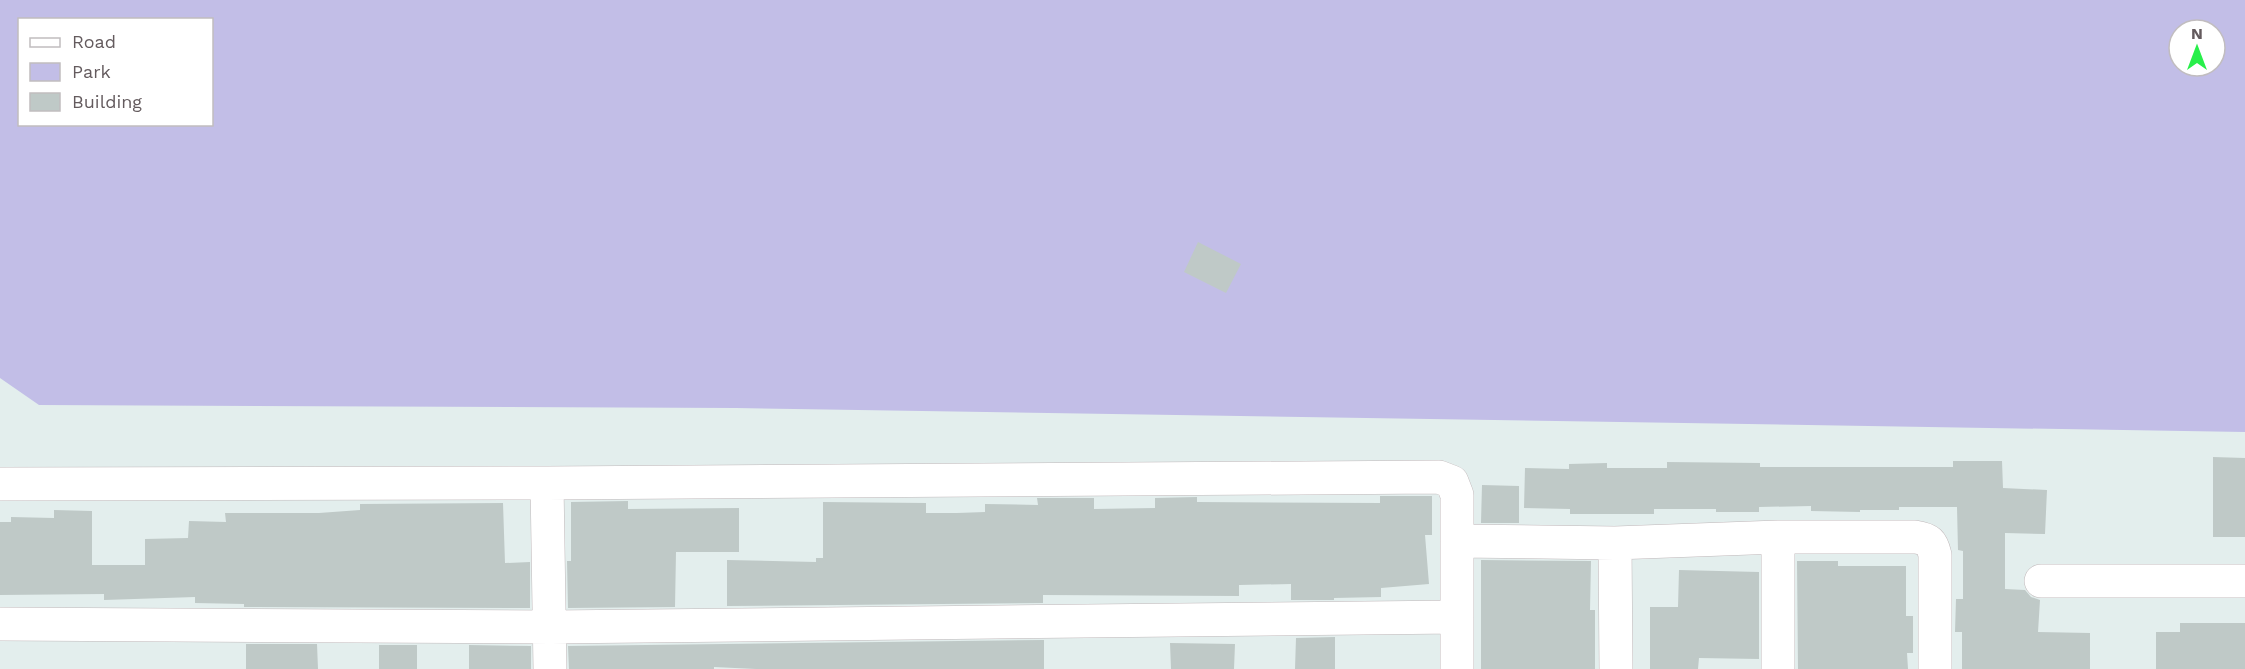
<svg xmlns="http://www.w3.org/2000/svg" width="2245" height="669" viewBox="0 0 2245 669" font-family="'Work Sans',sans-serif">
<style>
.green{fill:#c2bee7;fill-rule:evenodd}
.building{fill:#bfc9c7}
.lines{fill:none;stroke-linecap:round;stroke-linejoin:round}
.street-casing{stroke:#c0b8ba;stroke-width:34}
.street{stroke:#fff;stroke-width:33}
</style>
<rect width="100%" height="100%" fill="#e3eeed"/>
<!-- green -->
<path class="green" d="M0,0H2245V432L736,408L39,405L0,378ZM20,20H212V124H20ZM2179,30H2215V66H2179Z"/>
<!-- building -->
<path class="building" d="M1198,242L1241,264L1226,293L1184,272Z
M2213,457L2245,458V537H2213Z
M1953,461H2002L2003,488L2047,490L2045,534L2005,533V589L2025,590L2031,597L2040,600L2038,632L2090,633V669H1962V632H1955L1956,599H1963V551L1958,550L1957,507H1899V510H1860V512L1811,511V506L1759,507V512H1716V509H1654V514H1570V509L1524,508L1525,468L1569,469V464L1607,463V468H1667V462L1760,463V467H1953Z
M1482,485L1519,486V523H1481Z
M1380,496H1432V535H1425L1429,584L1381,588V597L1334,598V600H1291V584L1239,585V596L1043,595V603L727,606V560L816,562V558H823V502L926,503V513H957L985,512V504L1038,505L1037,498H1094V509L1155,508V498L1197,497V502L1380,503Z
M628,501V509L739,508V552H676L675,607L568,608L567,561H571V502Z
M503,503L505,563L530,562V608L244,607V604L195,603V597L104,600V594L0,595V522H11V517L54,518V510L92,511V565H145V539L188,538L189,521L226,522L225,513H319L360,510V504Z
M1481,560L1591,561L1590,610H1595V669H1481Z
M1797,561H1838V566H1906V616H1913V653H1907L1908,669H1798Z
M1679,570L1759,572V659L1699,658L1698,669H1650V607H1678Z
M2180,623H2245V669H2156V632H2180Z
M1335,637V669H1295L1296,638Z
M1044,640V669H756L714,667V669H569L568,646Z
M1170,643L1235,644L1234,669H1171Z
M246,644H317L318,669H246Z
M379,645H417V669H379Z
M469,645L531,646V669H469Z"/>
<g class="lines">
<defs>
<path id="street" d="M547,483L550,669
M0,484L547,483L1439,477L1452,482L1457,495V669
M1457,541L1615,543L1778,537H1915C1929,539 1932,542 1935,555V669
M1615,543L1616,669
M2041,581H2245
M0,624L551,627L1457,617
M1778,669V537"/>
</defs>
<!-- street casing -->
<use href="#street" class="street-casing"/>
<!-- street -->
<use href="#street" class="street"/>
</g>
<!-- legend -->
<rect x="18" y="18" width="195" height="108" fill="#ffffff" stroke="#c1bdbf" stroke-width="1.5"/>
<rect x="30" y="38" width="30" height="9" fill="#ffffff" stroke="#c1bdbf" stroke-width="1.5"/>
<text x="72" y="48" font-size="18" fill="#645b5e">Road</text>
<rect x="30" y="63" width="30" height="18" fill="#c2bee7" stroke="#c1bdbf" stroke-width="1.5"/>
<text x="72" y="78" font-size="18" fill="#645b5e">Park</text>
<rect x="30" y="93" width="30" height="18" fill="#bfc9c7" stroke="#c1bdbf" stroke-width="1.5"/>
<text x="72" y="108" font-size="18" fill="#645b5e">Building</text>
<!-- north arrow -->
<g transform="translate(2197 48)"><circle r="28" fill="#ffffff" stroke="#c1bdbf" stroke-width="1.5"/>
<path d="M0-4.5L10 22L0 15L-10 22Z" fill="#28ef4a"/>
<text y="-9" font-size="16" font-weight="bold" text-anchor="middle" fill="#645b5e">N</text>
</g>
</svg>
